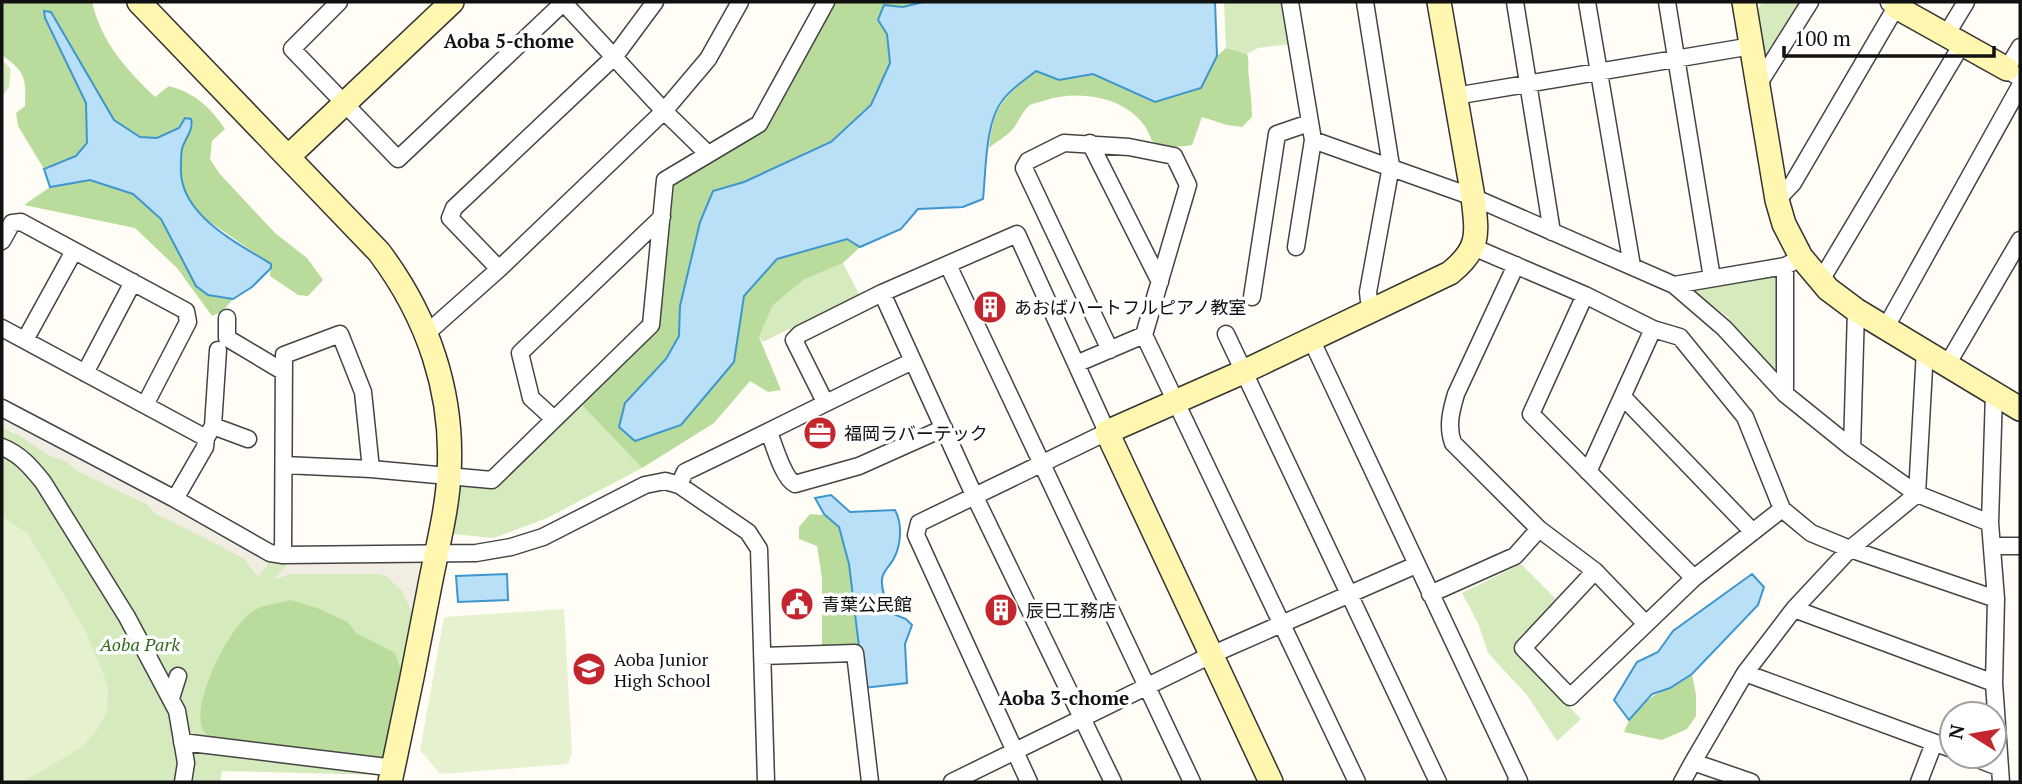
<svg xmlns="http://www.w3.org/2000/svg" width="2022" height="784" viewBox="0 0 2022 784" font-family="'PT Serif','Noto Sans JP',serif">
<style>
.green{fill:#d5ebbd}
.forest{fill:#b9dc9c}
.pitch{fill:#e6f2cf}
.plaza{fill:#f1ede2}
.water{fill:#b9e0f7;stroke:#3f96cf;stroke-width:2}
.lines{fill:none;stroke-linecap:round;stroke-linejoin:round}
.street-casing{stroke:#444;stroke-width:19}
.secondary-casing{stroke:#333;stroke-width:26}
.street{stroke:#fff;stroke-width:16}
.secondary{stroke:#fff6b0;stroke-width:23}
.labels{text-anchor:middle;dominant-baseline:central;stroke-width:7;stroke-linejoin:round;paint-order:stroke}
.poi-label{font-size:18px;fill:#111;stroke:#fff;text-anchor:start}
.park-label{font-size:18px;font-style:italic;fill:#2f6b1f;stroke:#fff}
.neighbourhood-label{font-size:19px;font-weight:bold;fill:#111;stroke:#fff}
</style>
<rect width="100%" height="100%" fill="#fffdf5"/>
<!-- green -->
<path class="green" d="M1224,2H1285L1291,44L1258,48L1247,54L1226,48Z
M1762,2H1802L1761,65L1752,19Z
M2,60L11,69L9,87L2,97Z
M843,263L861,298L792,333L789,329L763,342L759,337L773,305L805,279Z
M1776,275L1780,277L1781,378L1743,337L1727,316L1688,288Z
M582,405L642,468L547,518L494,538L452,534L460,486L492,487Z
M2,414L269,559L288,563L422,562L381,775L222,771L220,782H2Z
M1521,564L1558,601L1514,650L1581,719L1557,741L1527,695L1488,653L1478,623L1462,593Z"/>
<!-- forest -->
<path class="forest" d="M2,2H92C102,43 125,68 155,97L169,86C195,93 210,107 225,129L212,141L210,159L219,173L275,233L307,258L323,280L308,296L298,295L270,276L271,264L204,218L188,200L180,171L182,148L193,125L185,118L179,128L157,138L140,137L114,120L51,12L44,11L45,18L86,103L87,143L76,156L44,169L18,126L16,113L25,106C26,77 26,73 2,55Z
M836,2H923L903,7L878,19L887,34L890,63L871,105L831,142L744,182L713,191L700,222L680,306L679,336L666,359L625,403L681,425L734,362L744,296L777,259L847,239L860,247L843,263L805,279L773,305L759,337L781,390L768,392L750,381L714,423L642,468L582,405L660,326L674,184L766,124Z
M1226,48L1247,54C1250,63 1247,68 1249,77C1250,91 1252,102 1252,117L1242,127L1227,125L1202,117L1192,145C1176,148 1166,147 1152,141C1139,99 1083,88 1046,100C1041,102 1034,103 1030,105C1022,111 1018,124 1011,131C1004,138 996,142 989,148C994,104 1003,99 1036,71L1059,80L1093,74L1155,102L1201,88L1217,56Z
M90,180L133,194L161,219L196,286L208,295L233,299L223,311L212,316L177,268L135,228L24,205L50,187Z
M810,514L835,516L863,600L859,646L822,645V578L817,546L799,539V527Z
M291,600L317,608L348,622L356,633L395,653L401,671L384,761L215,741C212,738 205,734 203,730C190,704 231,622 255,610C265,604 280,603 291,600Z
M1692,674L1696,695V716L1687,729L1662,740L1624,732C1638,697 1663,692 1692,674Z"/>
<!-- pitch -->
<path class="pitch" d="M2,516L28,534L86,632L108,686L107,712L97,730L82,747L23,782H2Z
M564,609L572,754L568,764L440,774L420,750L444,617Z"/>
<!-- plaza -->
<path class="plaza" d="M2,414L272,559L258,577L244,559L228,550L156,514L146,504L79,472L65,461L48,455L20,436L2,428Z
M422,562L412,612L402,591L386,576L378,574H293L274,579L288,563Z"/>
<!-- water -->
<path class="water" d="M923,2H1215L1217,56L1201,88L1155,102L1093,74L1059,80L1036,71C1025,80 1010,89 1002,101C985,123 986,171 983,199L963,207L918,209L901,229L860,247L847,239L777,259L744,296L734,362L681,425L635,441L619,427L625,403L666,359L679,336L680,306L700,222L713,191L744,182L831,142L871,105L890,63L887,34L878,20L884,5L903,7Z
M44,11L51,12L114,120L140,137L157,138L179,128L185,118L191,119C194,130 185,138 182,149C181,154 181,160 181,165C177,214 236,242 271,264V268L252,287L233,299L208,295L196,286L161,219L133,194L90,180L50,187L44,169L76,156L87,143L86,103L45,18Z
M831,495L850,512L895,510C903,525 901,546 893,560C889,567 882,572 882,580C881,591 887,603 891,613L906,619L912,625L905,644L907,683L864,688L849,564L839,527L824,514L815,498Z
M507,574L508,600L458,602L456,576Z
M1752,574L1764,587L1758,605L1692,674L1670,688L1652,694L1629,720L1614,700L1637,662L1658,652L1673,631Z"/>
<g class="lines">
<defs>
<path id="street" d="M339,2L292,49L398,159L564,2
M563,2L664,111L708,154
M1290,2L1313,140L1473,197L1674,285L1724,328L1785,394
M1365,2L1391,166L1368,292L1370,310
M1515,2L1552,232
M1587,2L1632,266
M1667,2L1712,278
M1946,35L1966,2
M2015,75L2007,69L2020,47
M1758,85L1810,2
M1455,96L1752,46
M1090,143L1160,282
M1777,200L1793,183L1896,7L1889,3
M2,241L12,223L21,222L186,311L188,322L145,405
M1296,247L1313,140
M1473,247L1585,295L1653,329L1680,337L1745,417L1782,509L1811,533L1850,549L1996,599
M948,265L1192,782
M1516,265L1456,394C1451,411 1447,426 1453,443L1539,529L1595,571L1646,624
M1785,266V394L1852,448L1917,494L1990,523
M499,269L450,218L454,208L615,56L655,2
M1820,282L1962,44
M1674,285L1785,266L1793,262
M882,293L974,495L1113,782
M1585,295L1531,414L1694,578
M1252,297L1277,134L1309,123
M227,318V338L284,372
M1886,327L2020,86
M2,328L206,438L205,447L175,499
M427,333L499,269L664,111L708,59L740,2
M1226,334L1438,782
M1144,335L1357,782
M1311,339L1519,781L1516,782
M25,340L74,251
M1076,364L1144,335L1188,185L1174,156L1129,147L1064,143L1028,161L1024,168L1110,350
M1947,365L2020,240
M85,373L133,282
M1994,393L1990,523L1996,599L1994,683L2001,782
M1623,397L1753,532
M825,402L794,340L800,334L882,293L1017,234L1107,432L919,523L916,535L1029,782
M2,408L175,499L270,553L283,555
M554,419L531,398L520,353L662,217
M213,426L248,439
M769,432C774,445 783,478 795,484L859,466L944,428
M206,438L213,426L218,350
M2,447C20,454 31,467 43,482L127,617L177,711L186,763L183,782
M1852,448L1856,310
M284,465L371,469
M1588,472L1653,329
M679,485L685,472C761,436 836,397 913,361
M1992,546H2020
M1595,571L1523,648L1570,697L1694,578L1782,509
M1430,594L1515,556L1539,529
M1794,609L1994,683
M762,656L855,653L870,782
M1745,673L1952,749
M171,698L178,676
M182,742L387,767
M1970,756L1998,767
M766,782L759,549L748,532L679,485L665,481L645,485L543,537L511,547L476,553L283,555L284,355L340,334L363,392L371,469L492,480L651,325L665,180L759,124L826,2
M952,782L1211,655L1416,565
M1682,782L1693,762
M1751,782L1693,762L1745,673L1794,609L1850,549L1917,494L1925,350
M1919,782L1934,743"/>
<path id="secondary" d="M139,2L379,252C428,317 454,393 449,474C447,513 436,552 429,590C417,654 404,718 390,782
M1744,2L1777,200L1784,224L1801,257L1828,289L1856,310L2020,409
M1896,7L2007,69
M289,156L452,2
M1271,782L1107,432L1243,372L1450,273C1481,248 1477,234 1473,197L1439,2"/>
</defs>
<!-- street casing -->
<use href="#street" class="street-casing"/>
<!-- secondary casing -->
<use href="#secondary" class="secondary-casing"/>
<!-- street -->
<use href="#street" class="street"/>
<!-- secondary -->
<use href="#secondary" class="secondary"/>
</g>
<!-- icons -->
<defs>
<symbol id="building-disc" viewBox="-11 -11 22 22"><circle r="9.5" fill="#c4262e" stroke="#fff"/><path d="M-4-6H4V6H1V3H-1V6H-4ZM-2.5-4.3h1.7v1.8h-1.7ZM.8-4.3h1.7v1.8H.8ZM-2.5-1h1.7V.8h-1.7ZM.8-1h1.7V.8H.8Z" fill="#fff"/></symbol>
<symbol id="office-disc" viewBox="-11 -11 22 22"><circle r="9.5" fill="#c4262e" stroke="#fff"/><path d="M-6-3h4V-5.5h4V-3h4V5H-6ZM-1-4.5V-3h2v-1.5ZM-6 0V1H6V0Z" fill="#fff"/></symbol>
<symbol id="civic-disc" viewBox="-11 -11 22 22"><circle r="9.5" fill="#c4262e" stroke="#fff"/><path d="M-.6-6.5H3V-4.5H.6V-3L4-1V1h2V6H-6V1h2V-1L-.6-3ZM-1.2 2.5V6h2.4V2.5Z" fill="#fff"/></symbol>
<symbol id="school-disc" viewBox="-11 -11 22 22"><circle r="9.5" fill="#c4262e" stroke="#fff"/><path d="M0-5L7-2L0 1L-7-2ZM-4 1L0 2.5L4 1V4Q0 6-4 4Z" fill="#fff"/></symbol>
</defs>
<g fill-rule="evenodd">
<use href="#building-disc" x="971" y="288" width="38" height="38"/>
<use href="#office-disc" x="801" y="414" width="38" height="38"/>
<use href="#civic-disc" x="778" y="585" width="38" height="38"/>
<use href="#building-disc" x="982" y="591" width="38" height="38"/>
<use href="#school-disc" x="570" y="650" width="38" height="38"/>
</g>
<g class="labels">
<!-- poi labels -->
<g class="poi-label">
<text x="1014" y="307">あおばハートフルピアノ教室</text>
<text x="844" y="433">福岡ラバーテック</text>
<text x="822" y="604">青葉公民館</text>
<text x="1026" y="610">辰巳工務店</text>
<text x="614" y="659">Aoba Junior<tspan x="614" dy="21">High School</tspan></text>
</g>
<!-- park labels -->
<g class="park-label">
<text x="140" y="644">Aoba Park</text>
</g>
<!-- neighbourhood labels -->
<g class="neighbourhood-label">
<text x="509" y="40">Aoba 5-chome</text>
<text x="1064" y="697">Aoba 3-chome</text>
</g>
</g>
<!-- border -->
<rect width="2022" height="784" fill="none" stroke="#111111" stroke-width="7"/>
<!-- north arrow -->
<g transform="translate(1973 735) rotate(281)"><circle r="33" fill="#ffffff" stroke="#a0a0a0" stroke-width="2"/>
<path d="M0-5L12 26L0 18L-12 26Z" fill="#c4262e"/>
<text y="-10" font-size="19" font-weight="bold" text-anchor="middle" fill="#111111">N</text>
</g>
<!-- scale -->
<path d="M1784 46v10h210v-10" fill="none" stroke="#111111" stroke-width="3.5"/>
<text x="1794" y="46" font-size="21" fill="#111111" stroke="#ffffff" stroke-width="5" paint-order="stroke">100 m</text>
</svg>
